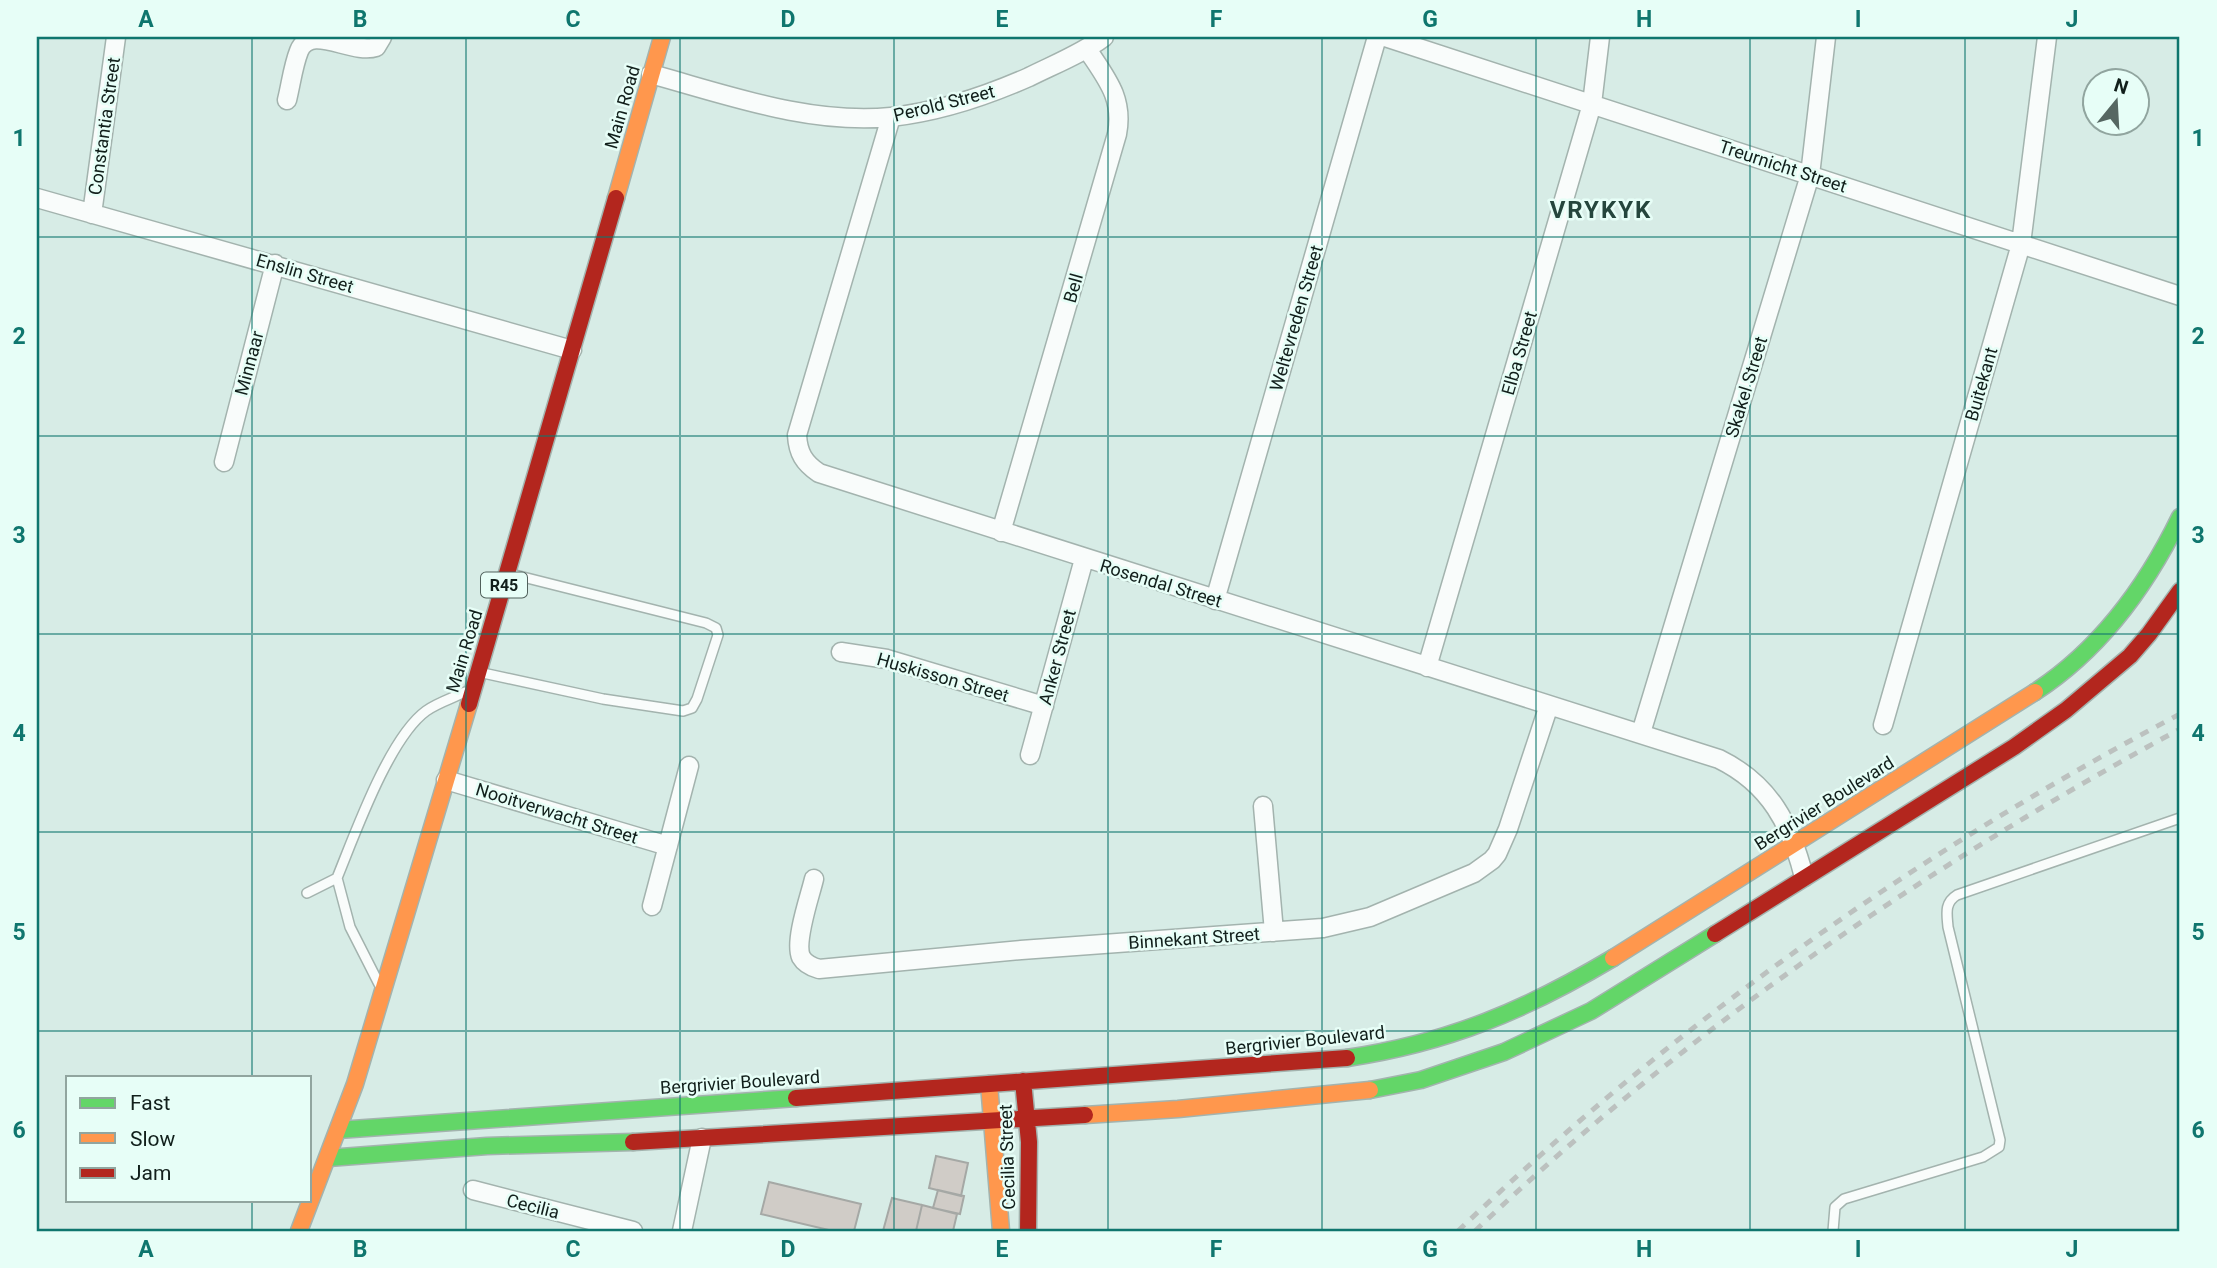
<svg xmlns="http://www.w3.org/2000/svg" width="2217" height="1268" viewBox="0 0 2217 1268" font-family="Roboto,sans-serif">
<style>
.building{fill:#d0ccc7;stroke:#a5a8a5;stroke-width:2}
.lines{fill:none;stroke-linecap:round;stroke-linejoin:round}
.lane-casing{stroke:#a3b3ae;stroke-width:12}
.street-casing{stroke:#a3b3ae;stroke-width:21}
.fast-casing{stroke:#a3b3ae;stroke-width:19}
.slow-casing{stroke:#a3b3ae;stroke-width:19}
.jam-casing{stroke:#a3b3ae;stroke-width:19}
.lane{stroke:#f9fcfb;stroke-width:9}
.street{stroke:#f9fcfb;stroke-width:18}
.fast{stroke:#63d668;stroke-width:16}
.slow{stroke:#ff974d;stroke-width:16}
.jam{stroke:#b3261e;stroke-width:16}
.rail{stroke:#bcc1bf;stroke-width:5;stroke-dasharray:9 9;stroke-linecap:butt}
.grid{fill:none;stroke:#0f766e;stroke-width:2;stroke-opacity:0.55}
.labels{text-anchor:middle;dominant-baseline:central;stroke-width:5;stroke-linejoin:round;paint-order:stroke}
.shield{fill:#e7fef7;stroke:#51625d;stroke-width:2}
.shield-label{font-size:16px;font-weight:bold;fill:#111f1b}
.street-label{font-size:18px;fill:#111f1b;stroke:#e7fef7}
.district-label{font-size:24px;font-weight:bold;letter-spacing:2px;fill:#25463d;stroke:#e7fef7}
.neatline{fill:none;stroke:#0f766e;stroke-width:2.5}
.grid-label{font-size:23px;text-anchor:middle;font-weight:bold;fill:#0f766e}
</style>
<rect width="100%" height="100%" fill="#d7ece6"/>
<!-- building -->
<path class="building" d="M936,1156L968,1163L961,1196L929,1188Z
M769,1182L861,1204L854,1231H833L761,1214Z
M938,1190L964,1196L960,1214L933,1208Z
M892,1198L922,1205L916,1231H883Z
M922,1205L957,1214L953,1231H916Z"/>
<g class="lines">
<defs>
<path id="lane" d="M483,673L603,699L683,711L692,708L697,699L718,635L716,628L706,623L511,574
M337,878L350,927L379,984
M307,893L337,878C355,834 389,738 426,711C437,703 453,698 465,692
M1833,1231L1835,1207L1844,1199L1983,1157L1999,1147L2000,1140L1948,927C1947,914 1944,903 1957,895L2180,818"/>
<path id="street" d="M1385,37L2180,296
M651,74C728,95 810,125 891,117C938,112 986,96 1029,77C1055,64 1081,54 1104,37
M287,100C291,84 293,66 299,51C310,23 352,55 376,47L382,37
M891,117L797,435C798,453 804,463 819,473L1719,759C1770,784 1791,825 1804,877
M37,198L572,350
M92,214L116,37
M224,462L275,264
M1001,532L1117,134C1124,98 1106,78 1087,49
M1215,600L1377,37
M841,652L887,659L1044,706
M1427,667L1592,104L1600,37
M1883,725L2021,244L2047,37
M1641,733L1810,175L1826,37
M1030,755L1084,559
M446,780L668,846
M1263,806L1274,932
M814,879C810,896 794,941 801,957C805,964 812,967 819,969L1021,950L1323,928L1370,917L1474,873L1492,860L1497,854L1508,829L1549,705
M652,906L689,766
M473,1190L633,1231
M682,1231L702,1138"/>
<path id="fast" d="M2035,692C2101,649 2146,587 2180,517
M1347,1058C1448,1043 1526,1010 1613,958
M1370,1090L1421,1080L1504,1052L1591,1011L1715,934
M338,1130L796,1098
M328,1158L487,1146L633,1142"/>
<path id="slow" d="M616,198L662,37
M1613,958L2035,692
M989,1084L1001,1231
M1085,1115L1178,1109L1370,1090
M299,1231L355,1084L469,704"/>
<path id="jam" d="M469,704L616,198
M1715,934L2014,747L2066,710L2130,656L2149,634L2180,591
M1023,1081L1029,1142L1028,1231
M796,1098L1347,1058
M633,1142L1085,1115"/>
</defs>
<!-- lane casing -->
<use href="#lane" class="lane-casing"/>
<!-- street casing -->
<use href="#street" class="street-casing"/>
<!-- fast casing -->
<use href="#fast" class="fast-casing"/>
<!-- slow casing -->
<use href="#slow" class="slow-casing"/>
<!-- jam casing -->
<use href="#jam" class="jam-casing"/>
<!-- lane -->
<use href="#lane" class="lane"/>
<!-- street -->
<use href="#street" class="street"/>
<!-- fast -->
<use href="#fast" class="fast"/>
<!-- slow -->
<use href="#slow" class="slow"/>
<!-- jam -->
<use href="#jam" class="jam"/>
<!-- rail -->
<path class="rail" d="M1458,1231C1674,1025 1916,853 2180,714
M1475,1231C1685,1031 1926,867 2180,729"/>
</g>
<!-- grid -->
<path class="grid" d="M252,37V1077M466,37V1231M680,37V1231M894,37V1231M1108,37V1231M1322,37V1231M1536,37V1231M1750,37V1231M1965,37V1231M37,237H2180M37,436H2180M37,634H2180M37,832H2180M37,1031H2180M252,1200V1231"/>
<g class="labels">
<!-- shield labels -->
<rect class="shield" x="481" y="572.5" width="46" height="25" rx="5"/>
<g class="shield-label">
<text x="504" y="585">R45</text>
</g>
<!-- street labels -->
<g class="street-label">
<text transform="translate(944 103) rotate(-14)">Perold Street</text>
<text transform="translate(622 107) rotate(-74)">Main Road</text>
<text transform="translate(104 126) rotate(-82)">Constantia Street</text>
<text transform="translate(1783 166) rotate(18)">Treurnicht Street</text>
<text transform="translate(305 273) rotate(16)">Enslin Street</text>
<text transform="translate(1073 288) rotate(-74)">Bell</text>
<text transform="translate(1296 318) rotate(-74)">Weltevreden Street</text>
<text transform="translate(1519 353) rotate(-74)">Elba Street</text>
<text transform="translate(249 363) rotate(-75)">Minnaar</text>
<text transform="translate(1981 384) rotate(-74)">Buitekant</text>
<text transform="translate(1746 387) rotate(-73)">Skakel Street</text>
<text transform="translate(1161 583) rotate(17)">Rosendal Street</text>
<text transform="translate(464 651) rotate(-73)">Main Road</text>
<text transform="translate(1057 657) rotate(-75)">Anker Street</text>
<text transform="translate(943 677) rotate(16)">Huskisson Street</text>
<text transform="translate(1824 803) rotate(-32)">Bergrivier Boulevard</text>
<text transform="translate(557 813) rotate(17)">Nooitverwacht Street</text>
<text transform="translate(1194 938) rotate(-4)">Binnekant Street</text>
<text transform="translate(1305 1040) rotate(-6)">Bergrivier Boulevard</text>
<text transform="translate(740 1082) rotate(-4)">Bergrivier Boulevard</text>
<text transform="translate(1007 1157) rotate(-92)">Cecilia Street</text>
<text transform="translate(533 1206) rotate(14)">Cecilia</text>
</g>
<!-- district labels -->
<g class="district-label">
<text x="1601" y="210">VRYKYK</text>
</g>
</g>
<!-- border -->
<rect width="2217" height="1268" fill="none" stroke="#e7fef7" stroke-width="77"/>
<!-- legend -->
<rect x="66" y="1076" width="245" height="126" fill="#e7fef7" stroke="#91a59f" stroke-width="2"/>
<rect x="80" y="1098" width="35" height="10" fill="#63d668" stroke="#91a59f" stroke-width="2"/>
<text x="130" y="1110" font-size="21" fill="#111f1b">Fast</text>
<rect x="80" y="1133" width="35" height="10" fill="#ff974d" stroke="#91a59f" stroke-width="2"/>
<text x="130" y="1146" font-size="21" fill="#111f1b">Slow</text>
<rect x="80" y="1168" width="35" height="10" fill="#b3261e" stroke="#91a59f" stroke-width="2"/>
<text x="130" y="1180" font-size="21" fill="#111f1b">Jam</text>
<!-- north arrow -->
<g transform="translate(2116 102) rotate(18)"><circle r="33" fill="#e7fef7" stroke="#91a59f" stroke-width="2"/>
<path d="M0-5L12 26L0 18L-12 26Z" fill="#566762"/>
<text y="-10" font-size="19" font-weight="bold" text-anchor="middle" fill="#111f1b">N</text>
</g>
<rect x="38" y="38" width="2140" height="1192" class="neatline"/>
<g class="grid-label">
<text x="146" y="27">A</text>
<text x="360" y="27">B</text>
<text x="573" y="27">C</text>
<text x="788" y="27">D</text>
<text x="1002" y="27">E</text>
<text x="1216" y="27">F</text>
<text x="1430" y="27">G</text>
<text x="1644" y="27">H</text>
<text x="1858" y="27">I</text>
<text x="2072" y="27">J</text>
<text x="19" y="146">1</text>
<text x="2198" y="146">1</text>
<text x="19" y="344">2</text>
<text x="2198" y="344">2</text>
<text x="19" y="543">3</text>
<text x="2198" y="543">3</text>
<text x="19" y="741">4</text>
<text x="2198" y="741">4</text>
<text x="19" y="940">5</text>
<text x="2198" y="940">5</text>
<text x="19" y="1138">6</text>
<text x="2198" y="1138">6</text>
<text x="146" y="1257">A</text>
<text x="360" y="1257">B</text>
<text x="573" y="1257">C</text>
<text x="788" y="1257">D</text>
<text x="1002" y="1257">E</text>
<text x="1216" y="1257">F</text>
<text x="1430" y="1257">G</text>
<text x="1644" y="1257">H</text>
<text x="1858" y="1257">I</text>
<text x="2072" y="1257">J</text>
</g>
</svg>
